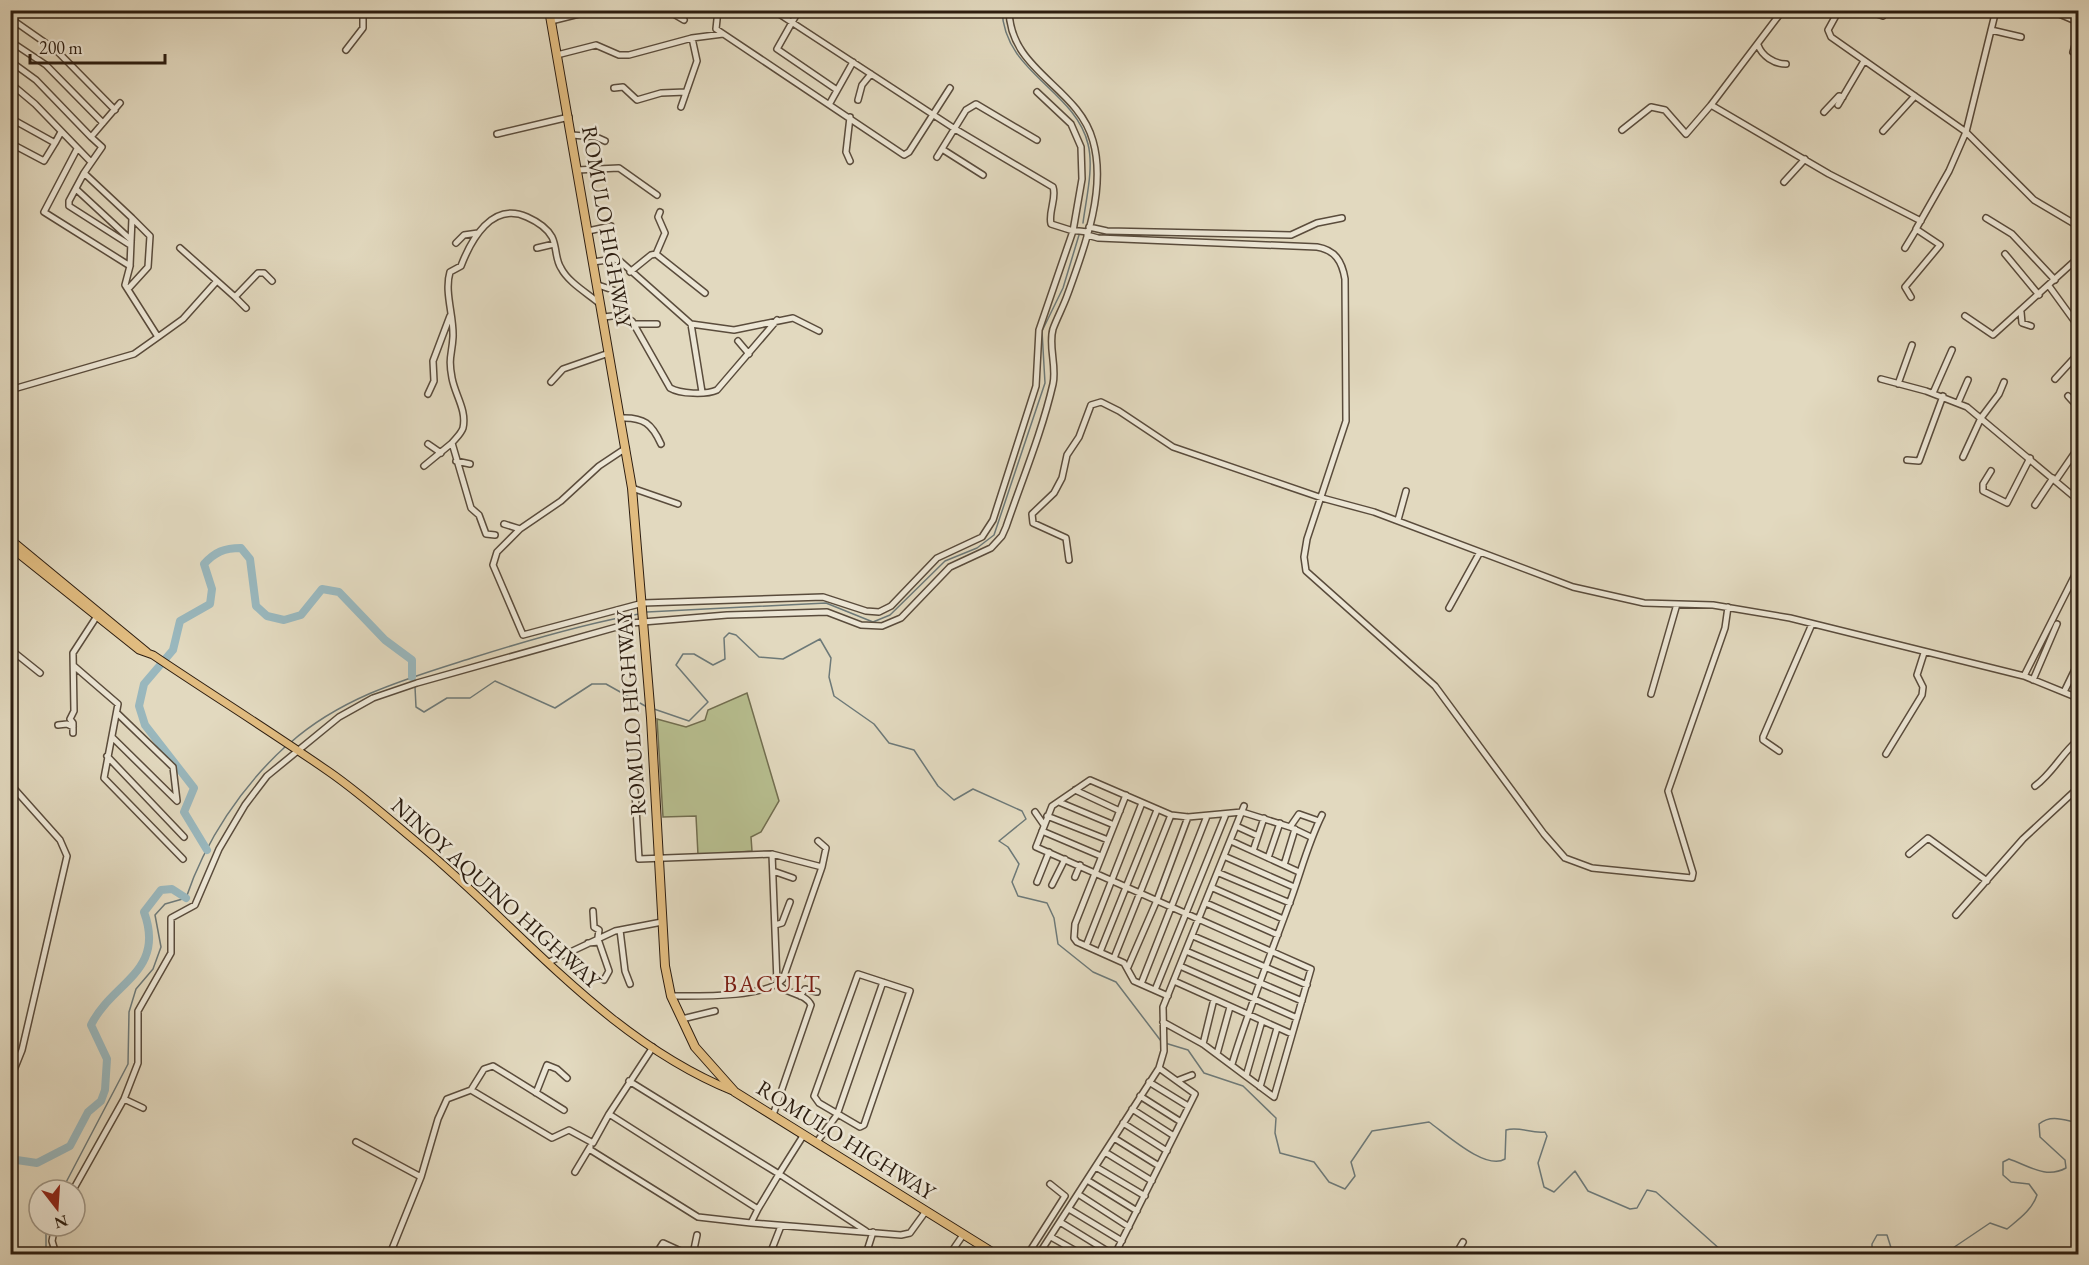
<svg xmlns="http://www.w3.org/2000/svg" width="2089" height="1265" viewBox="0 0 2089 1265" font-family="'EB Garamond',serif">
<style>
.green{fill:#b7be8f;stroke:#726e50;stroke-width:1.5}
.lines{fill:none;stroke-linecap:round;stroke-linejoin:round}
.stream{stroke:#6d7978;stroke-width:1.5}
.river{stroke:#99b7bd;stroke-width:8}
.minor-tunnel{stroke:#beb39c;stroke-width:5;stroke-dasharray:5 2.5;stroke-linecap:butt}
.minor-casing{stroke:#5a4c3c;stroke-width:8}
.major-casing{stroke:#2c1d10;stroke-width:9}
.highway-casing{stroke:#2c1d10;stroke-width:10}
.minor{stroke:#ece6d5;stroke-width:5}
.major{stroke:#e1bc80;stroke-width:7}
.highway{stroke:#e1bc80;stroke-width:8}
.labels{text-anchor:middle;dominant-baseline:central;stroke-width:5;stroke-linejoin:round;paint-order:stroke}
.street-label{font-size:22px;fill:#2c1d10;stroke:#ece6d5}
.neighbourhood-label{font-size:24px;letter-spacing:1.5px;fill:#7a1f14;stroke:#ece6d5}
</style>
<rect width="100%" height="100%" fill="#e2d9bf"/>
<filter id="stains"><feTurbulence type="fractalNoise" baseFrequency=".00333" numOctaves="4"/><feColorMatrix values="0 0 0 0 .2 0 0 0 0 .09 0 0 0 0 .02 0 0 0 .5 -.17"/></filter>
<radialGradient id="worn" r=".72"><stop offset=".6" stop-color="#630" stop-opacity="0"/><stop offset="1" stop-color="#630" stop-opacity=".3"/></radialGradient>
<!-- green -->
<path class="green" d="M747,693L779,801L761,832L751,837L752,851L698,855L696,816L663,817L657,719L686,727L705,720L708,710Z"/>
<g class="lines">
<!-- stream -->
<path class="stream" d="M1002,10C1004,73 1075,90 1088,144C1094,168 1086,199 1083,223
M647,612L826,603L873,622L890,615L945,561L977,548L994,535L1045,383L1042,331L1063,288L1079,235
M415,687L416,707L424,712L447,698H470L495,681L555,708L592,684H606L647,707
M654,709L689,721L708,702L676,665L683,654H694L713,665L725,659L724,638L729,633L736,635L759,657L783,659L820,639L831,658L829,677L834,696L874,724L889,743L914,750L938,786L954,800L973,789L1022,811L1026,819L999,841L1008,847L1019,864L1012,882L1018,896L1047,903L1054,918L1058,944L1093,972L1116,982L1161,1041
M290,743C343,696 409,678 475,657C529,640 583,624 639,614
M1165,1043L1188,1050L1204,1073L1243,1086L1276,1118L1275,1133L1280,1153L1314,1162L1329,1182L1345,1189L1355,1176L1351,1162L1372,1131L1429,1122C1446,1134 1486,1171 1505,1159L1506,1130C1520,1126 1531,1134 1545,1132L1547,1136L1538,1163L1544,1187L1554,1192L1575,1171L1588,1191L1630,1209L1637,1208L1647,1190L1656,1192L1722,1251L1731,1254
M62,1190L128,1064L129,1012L136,989L153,969L161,947L155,915L165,904L186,898C205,841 242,786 286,746
M46,1254V1226
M1872,1254V1244L1877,1235H1887L1893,1254
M1944,1254L1990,1223L2007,1229C2019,1219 2032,1210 2037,1195L2029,1184L2011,1182L2003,1175V1162L2009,1159C2029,1166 2046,1179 2066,1168L2065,1160L2040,1137L2039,1124C2051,1114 2064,1120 2078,1123"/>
<!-- river -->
<path class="river" d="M207,850L184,812L194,788L145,725L139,706L144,684L173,650L180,621L210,604L212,589L204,564C215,552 224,548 241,548L250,559L256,606L267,616L284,620L301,615L322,589L339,592L385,640L412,660V677
M10,1159L37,1163L70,1146L88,1112L101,1101L105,1090L107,1059L91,1025C112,982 166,972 144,912L161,890L172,889L186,898"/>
<!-- minor-tunnel -->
<path class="minor-tunnel" d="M2075,45L2078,36"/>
<defs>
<path id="minor" d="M667,10L684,20
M718,10L716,29L904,155L909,152L950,88
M773,10L955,129L1053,187C1057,198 1048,212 1051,224L1070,230L1088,232
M799,10L777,49L837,90
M1839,10L1828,30L1831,37L1966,132L2034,200L2078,226
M1877,10V14L1883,16
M2050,10L2078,22
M551,21L595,10
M1991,30L2021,37
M10,36L17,23L57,51L115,110
M10,41L46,65L103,123
M1758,45C1762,56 1774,64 1786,64
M346,50L363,28V10
M2073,52L2075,45
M557,55L596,45L619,55H629L692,38L723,34
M10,61L36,80L91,137
M10,83L35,104L91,162
M614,88L623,87L637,100L661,93L686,92
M858,100L862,85L871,74
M830,103L853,62
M1711,105L1783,10
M1838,105L1864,61
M681,107L697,61L692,38
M1824,112L1839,96L1843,97
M850,117L846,152L850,161
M10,118L55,143L61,132
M1622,130L1651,107L1665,110L1686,134L1711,105L1829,174L1921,221
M1883,131L1915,96
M497,134L569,117
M572,135L596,137L605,141
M10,143L44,161L55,143
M77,149L44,212L130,266
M942,149L983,175
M937,157L966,110L976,104L1037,140
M577,170L619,168L657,195
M84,173L69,201V206L130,245
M1784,182L1805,159
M76,189L131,240
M1986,218L2012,234L2055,280
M1089,227L1107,231L1291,235L1317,223L1342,218
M588,231L611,226
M1087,235L1098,238L1317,247C1335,250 1342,261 1345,279L1346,421L1307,539L1304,557L1306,571L1435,686L1544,834L1565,858L1592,868L1692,878L1693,873L1668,791L1725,628L1728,607
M456,243L464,235L478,233
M180,248L235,297L258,273H264L272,281
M537,248L554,244
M1905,248L1916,230
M656,254L665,233L658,217L660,212
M2005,254L2039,295
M593,262L614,259L620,261L691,324L734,330L793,318L819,331
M630,272L651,255L656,254L705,293
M598,285L619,292
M2049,286L2078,326
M128,289L148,267L150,236L132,218
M235,297L246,308
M1911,297L1905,287L1940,245L1916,229L1949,171L1966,132L1996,10
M2021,312L2022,323L2031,326
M1965,316L1993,335L2078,258
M604,317L620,315L632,321L670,388C680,394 706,395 717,390L777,320
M635,324H657
M691,324L702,392
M158,337L183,319L216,282
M738,341L749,354
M1881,379L1926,391L1967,407L2078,500
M2055,379L2078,354
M551,382L563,369L609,353
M1898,384L1912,345
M10,390L134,354L158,337L125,285L130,266L132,218L84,173L102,147L91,137L120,103
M1933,393L1952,350
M428,394L434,381L433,361L450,316
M2068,396L2078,407
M1958,403L1968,380
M621,418C644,417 652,424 661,444
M428,444L441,453
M1963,457L1981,418L1999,394L2004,382
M1907,460L1919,461L1943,396
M456,461L470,464
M424,466L452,443
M1991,471L1983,484V491L2007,503L2030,458
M2056,480L2078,448
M632,488L678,504
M2035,505L2053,478
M1398,520L1406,491
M504,524L520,529L561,501L599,466L626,448
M520,529L497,552L493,565L523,635L643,603L823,597L866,611L879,612L891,606L937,558L982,537L993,520L1036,386L1039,330L1073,231L1082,179L1081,147L1071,124L1037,92
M495,535L486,534L479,515L471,508L452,443C455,439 461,434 463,428C467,410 455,395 452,378C448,357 452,355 453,337C454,316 444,292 450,272L461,266C471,240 492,201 527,217C536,221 547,228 552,237C557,247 555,259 561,268C568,282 587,293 599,303
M1069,560L1066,538L1033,523L1032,514L1054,493L1062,478L1067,455L1079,437L1091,405L1101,402L1119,411L1173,447L1322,498L1374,512L1573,587L1644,603L1713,605L1790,618L2024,676L2078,698
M1449,608L1480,552
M10,649L40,673
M74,666L118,704L104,778L183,859
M2024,676L2078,569
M2033,680L2057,624
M2064,692L2078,663
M1651,694L1677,604
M58,725L67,724L73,727
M73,733V723L70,719L74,711L73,653L99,613
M112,737L177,801L173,767L117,713
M1779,751L1763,740V737L1812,624
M1886,754L1922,695L1923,687L1917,675L1924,653
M107,756L184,837
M10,784L60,840L67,856L22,1050L10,1080
M2035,786C2053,773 2061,754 2078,740
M1075,790L1120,811
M635,791L639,859L772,854L777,982C784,995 805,992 811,1005L773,1115
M1126,795L1075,924L1074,938L1077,942L1124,963L1134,981L1168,996
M1059,802L1114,825
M1035,812L1044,825
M1047,816L1108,840
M1236,826L1258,836
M1290,827L1299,814L1319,821
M1042,831L1101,856
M818,841L826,848L822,867
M1231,841L1299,872
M1253,851L1264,818
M1909,854L1928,838L1987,881
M1226,857L1294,887
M1268,858L1280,823
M1284,865L1295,829
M773,871L793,878
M1219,873L1290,903
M1075,877L1080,865
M1037,882L1049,852
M1052,885L1065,859
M1213,888L1283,919
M1206,903L1278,935
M593,911L594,927L599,930L598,937
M1956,915L2023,839L2078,788
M775,925L782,923L790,902
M620,930L625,971L630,984
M1193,936L1307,985
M588,943L599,942L609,971L604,980
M1086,946L1142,803
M1186,951L1302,1001
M1100,952L1157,810
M1114,958L1171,815
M549,962L615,931L662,922
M1180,966L1297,1018
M1128,967L1157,900L1188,817
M858,974L910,991L864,1125L860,1127L819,1103L814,1096Z
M1174,981L1292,1034
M1141,984L1207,816
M1155,990L1226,814
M671,996C696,996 767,998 783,979L822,867L772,854
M800,996L805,989L817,992
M682,1019L715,1011
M1163,1022L1203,1044L1274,1097L1311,969L1036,847L1052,806L1090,780L1171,815L1188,817L1242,812L1290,827L1311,837
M1203,1044L1214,999
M1217,1054L1230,1007
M1232,1064C1248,1011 1269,959 1288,907C1300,876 1307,845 1322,815
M1246,1076L1262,1021
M1179,1080L1192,1075
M1149,1082L1188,1106
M1260,1087L1277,1028
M471,1090L484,1069L493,1066L564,1110
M536,1093L547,1065L557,1069L567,1078
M1140,1096L1181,1122
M124,1099L143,1108
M1132,1109L1174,1136
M609,1114L653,1047
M1123,1123L1167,1151
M803,1136L779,1174L866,1231
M1114,1138L1159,1166
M356,1142L421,1177
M816,1143L837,1115L883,982
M589,1149L698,1217L751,1223
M1105,1152L1152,1181
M1096,1167L1145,1196
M575,1172L590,1147
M1087,1180L1137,1211
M73,1190L124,1099L138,1063V1011L171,953V918L195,905L219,849L245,805L267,776L339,717L373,698L417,683L631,623L727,615L827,612L861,625L882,626L901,618L950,567L991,548L1002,536L1006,527C1022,480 1042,432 1053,384C1057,366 1048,346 1053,329C1057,318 1063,307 1067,296C1084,249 1107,190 1093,141C1078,86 1010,72 1009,10
M1078,1194L1129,1227
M758,1209L751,1223L901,1235L910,1233L926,1211
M1069,1209L1122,1241
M1060,1222L1112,1254
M55,1226L52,1241L56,1254
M1051,1237L1081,1254
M771,1251L810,1254
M390,1254L421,1177L438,1119L447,1099L471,1090L552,1138L569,1130L593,1143L609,1114L758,1209L779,1174L629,1081
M656,1254L663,1243L687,1254
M693,1254L697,1235
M770,1254L781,1226
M866,1254L873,1232
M950,1254L963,1235
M1028,1254L1065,1196L1050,1184
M1039,1254L1159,1068L1164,1051L1163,1007L1244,806
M1115,1254L1195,1094L1159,1068
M1456,1254L1463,1242"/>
<path id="major" d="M10,539L147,652
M10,547L139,650L153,655C211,694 270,731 328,771C360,793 390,820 420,845C521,929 607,1040 733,1091"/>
<path id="highway" d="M549,10L632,488L651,718L665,966L671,996L695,1047L735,1092L995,1254"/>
</defs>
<!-- minor casing -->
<use href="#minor" class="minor-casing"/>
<!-- major casing -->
<use href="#major" class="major-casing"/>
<!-- highway casing -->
<use href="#highway" class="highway-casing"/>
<!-- minor -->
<use href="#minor" class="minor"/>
<!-- major -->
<use href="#major" class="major"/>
<!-- highway -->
<use href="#highway" class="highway"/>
</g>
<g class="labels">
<!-- street labels -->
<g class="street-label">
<text transform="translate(607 227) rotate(80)">ROMULO HIGHWAY</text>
<text transform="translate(631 713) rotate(-94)">ROMULO HIGHWAY</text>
<text transform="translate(496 893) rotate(42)">NINOY AQUINO HIGHWAY</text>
<text transform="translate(846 1140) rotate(32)">ROMULO HIGHWAY</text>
</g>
<!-- neighbourhood labels -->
<g class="neighbourhood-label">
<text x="772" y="983">BACUIT</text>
</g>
</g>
<!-- margin -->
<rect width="2089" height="1265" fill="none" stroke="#e2d9bf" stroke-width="36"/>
<rect x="12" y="12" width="2065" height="1241" fill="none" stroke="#2c1d10" stroke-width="3"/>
<rect x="18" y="18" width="2053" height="1229" fill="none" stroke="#2c1d10" stroke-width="1.5"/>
<!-- north arrow -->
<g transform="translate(57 1208) rotate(163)"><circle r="28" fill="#ece6d5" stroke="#9f9686" stroke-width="1.5"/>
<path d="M0-4.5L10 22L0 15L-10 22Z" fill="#8f2418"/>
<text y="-9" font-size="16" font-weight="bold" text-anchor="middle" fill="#2c1d10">N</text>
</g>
<!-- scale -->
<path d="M30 54v9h135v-9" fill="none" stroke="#2c1d10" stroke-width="3"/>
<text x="39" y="54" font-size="18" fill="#2c1d10" stroke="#ece6d5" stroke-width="4.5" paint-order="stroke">200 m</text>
<rect width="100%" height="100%" filter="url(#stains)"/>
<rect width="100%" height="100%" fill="url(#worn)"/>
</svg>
